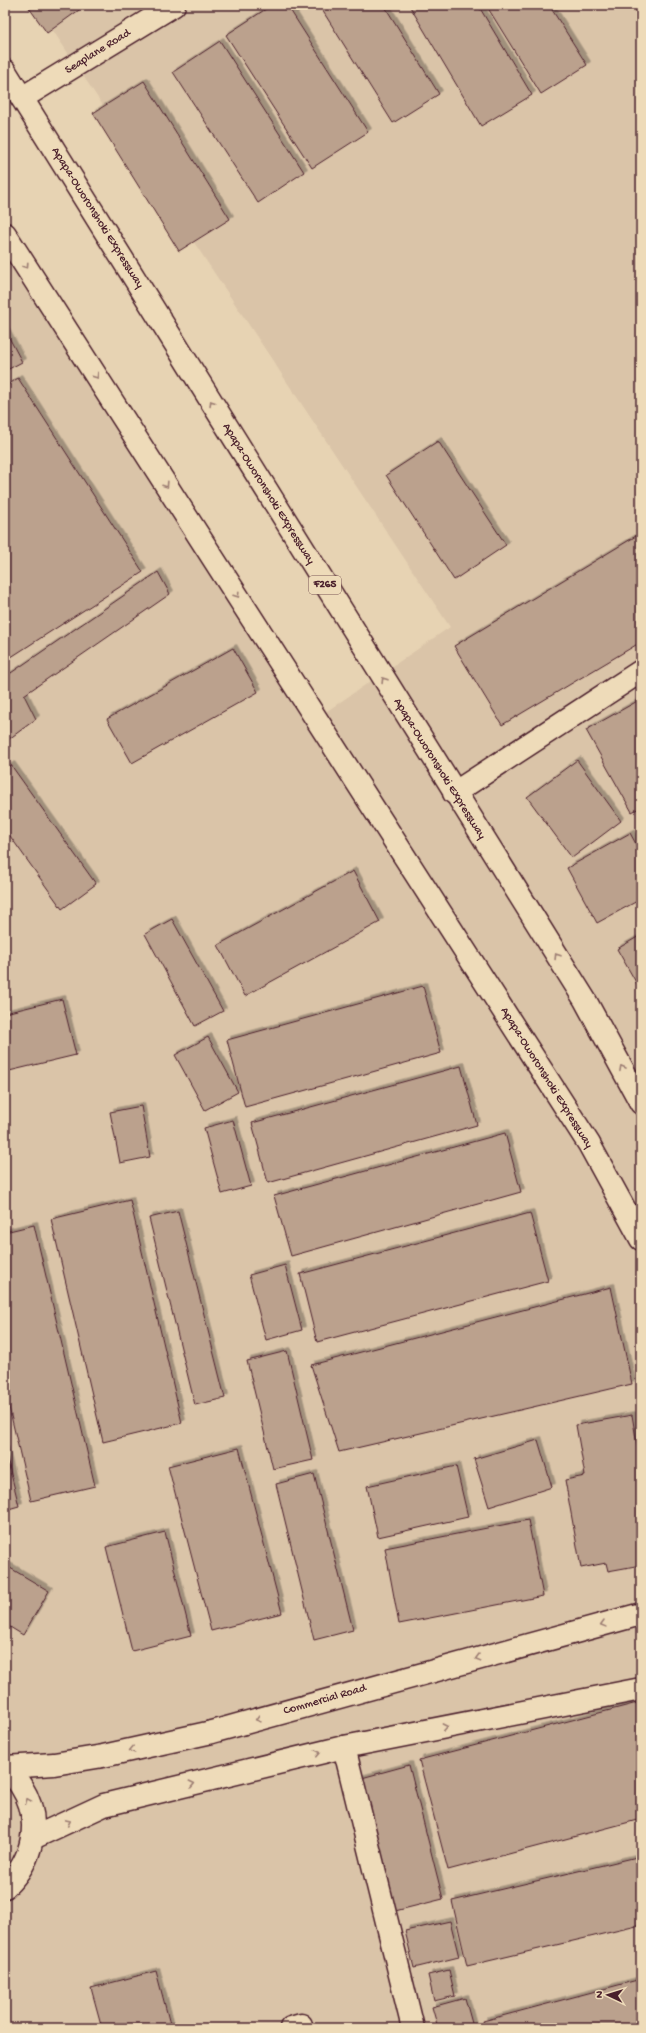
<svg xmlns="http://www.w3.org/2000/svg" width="646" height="2033" viewBox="0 0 646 2033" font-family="'Gochi Hand',sans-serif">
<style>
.built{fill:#dac4a8}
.building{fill:#bba18d;stroke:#4a1f2b;filter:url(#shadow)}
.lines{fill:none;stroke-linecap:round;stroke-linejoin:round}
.minor-casing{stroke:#4a1f2b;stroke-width:25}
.major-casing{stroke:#4a1f2b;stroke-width:25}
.minor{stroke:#eedbb9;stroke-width:22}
.major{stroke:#eedbb9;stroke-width:22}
.oneway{stroke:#9c7d72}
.labels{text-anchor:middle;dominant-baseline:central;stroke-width:3.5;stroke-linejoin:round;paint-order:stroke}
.shield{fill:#eedbb9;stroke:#7b5756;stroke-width:1}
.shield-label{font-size:11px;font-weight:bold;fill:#4a1f2b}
.street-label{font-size:12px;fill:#4a1f2b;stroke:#eedbb9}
</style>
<defs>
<filter id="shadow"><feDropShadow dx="3.5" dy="-3.5" stdDeviation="0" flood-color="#0004"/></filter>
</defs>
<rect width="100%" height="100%" fill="#e7d3b3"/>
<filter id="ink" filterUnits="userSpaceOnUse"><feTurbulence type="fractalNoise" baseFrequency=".025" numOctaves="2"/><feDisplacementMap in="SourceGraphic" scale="8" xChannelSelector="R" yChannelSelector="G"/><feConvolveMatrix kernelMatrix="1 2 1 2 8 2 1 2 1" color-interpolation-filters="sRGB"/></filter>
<g filter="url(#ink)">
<!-- built -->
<path class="built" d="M36,5H641V2028H5V237L314,720L450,627Z"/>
<!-- building -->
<path class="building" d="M27,5H86L47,33Z
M272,5H287L368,132L312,168L226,35Z
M319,5H384L439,94L393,123Z
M409,5H478L532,95L481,126Z
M486,5H549L587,65L541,94Z
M220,41L304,172L258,203L173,72Z
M144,81L230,219L179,251L93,113Z
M5,330L22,362L5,371Z
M18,378L143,572L5,661V387Z
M438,441L506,545L454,580L386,475Z
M641,533V642L502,725L454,646Z
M158,572L170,594L24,695L36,719L5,742V677Z
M233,648L258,692L132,763L107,719Z
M641,699V807L632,812L586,730Z
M577,760L621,821L572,858L527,797Z
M11,765L96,884L62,909L5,829V769Z
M630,833L641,853V899L597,923L567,868Z
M353,871L380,922L245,996L218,945Z
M172,919L223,1011L195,1026L145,934Z
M641,935V991L617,949Z
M423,986L441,1053L245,1107L227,1040Z
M62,999L76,1055L5,1072V1013Z
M208,1037L238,1092L205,1110L175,1055Z
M461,1066L477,1125L268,1183L252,1123Z
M141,1106L150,1157L120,1163L110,1112Z
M233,1120L251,1186L222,1194L204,1128Z
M505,1133L521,1192L291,1256L274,1196Z
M130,1200L182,1423L103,1442L51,1219Z
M178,1211L225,1398L195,1405L149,1218Z
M530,1213L548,1281L317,1342L300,1274Z
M34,1225L95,1486L31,1501L5,1390V1232Z
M285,1265L302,1330L266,1340L249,1275Z
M611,1287L632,1384L339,1452L311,1365Z
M287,1351L313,1460L273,1469L247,1361Z
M632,1415L641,1468V1565L608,1571L606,1563L581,1568L565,1480L585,1476L576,1425Z
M538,1440L552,1487L489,1507L474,1459Z
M239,1448L282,1613L211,1631L168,1466Z
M5,1450L19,1506L5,1510Z
M456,1466L468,1517L378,1537L367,1486Z
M314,1474L353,1630L314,1640L276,1484Z
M528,1520L543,1596L399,1624L385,1548Z
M165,1532L191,1636L132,1651L106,1547Z
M5,1565L49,1591L23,1635L5,1624Z
M641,1702V1819L448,1870L419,1760Z
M409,1765L443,1899L391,1912L358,1779Z
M641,1856V1925L467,1966L452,1901Z
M450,1921L459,1957L414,1968L405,1931Z
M449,1970L455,1996L434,2001L428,1975Z
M156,1971L171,2028H102L91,1988Z
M641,1979V2028H485L483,2021Z
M465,1998L473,2027L438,2028L432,2007Z"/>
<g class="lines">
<defs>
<path id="minor" d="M22,98L174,5
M454,793L641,671
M344,1747L413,2028
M291,2028L301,2025"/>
<path id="major" d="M5,71L585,1000L641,1103
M5,234L589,1144L641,1239
M5,1767L54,1764L103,1756L212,1732L641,1614
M5,1767C10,1773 17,1779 21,1786C43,1820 33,1861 5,1887
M33,1838L104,1805L344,1747L641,1689"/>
</defs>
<!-- minor casing -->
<use href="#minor" class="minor-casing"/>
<!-- major casing -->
<use href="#major" class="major-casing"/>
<!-- minor -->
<use href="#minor" class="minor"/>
<!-- major -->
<use href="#major" class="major"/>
</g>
<!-- one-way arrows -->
<defs><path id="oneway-chevron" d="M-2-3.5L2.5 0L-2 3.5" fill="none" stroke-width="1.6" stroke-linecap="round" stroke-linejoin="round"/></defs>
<g class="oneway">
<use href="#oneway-chevron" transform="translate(26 266) rotate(57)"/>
<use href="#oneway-chevron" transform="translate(96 376) rotate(57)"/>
<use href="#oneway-chevron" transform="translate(212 403) rotate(-122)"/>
<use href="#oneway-chevron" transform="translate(166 485) rotate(57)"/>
<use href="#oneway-chevron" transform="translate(237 595) rotate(57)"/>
<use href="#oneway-chevron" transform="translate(384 680) rotate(-122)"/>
<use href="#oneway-chevron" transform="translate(557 956) rotate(-122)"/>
<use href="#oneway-chevron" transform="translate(622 1068) rotate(-119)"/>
<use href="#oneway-chevron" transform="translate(603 1624) rotate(165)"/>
<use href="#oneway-chevron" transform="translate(478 1658) rotate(165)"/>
<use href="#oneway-chevron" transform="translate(258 1719) rotate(164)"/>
<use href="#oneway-chevron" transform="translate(445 1727) rotate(-11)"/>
<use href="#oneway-chevron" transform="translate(132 1750) rotate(167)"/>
<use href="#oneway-chevron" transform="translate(318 1753) rotate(-13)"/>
<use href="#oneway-chevron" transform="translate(192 1784) rotate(-13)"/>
<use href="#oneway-chevron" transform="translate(28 1801) rotate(-112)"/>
<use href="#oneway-chevron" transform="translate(68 1822) rotate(-25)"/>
</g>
</g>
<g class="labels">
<!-- shield labels -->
<rect class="shield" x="309" y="576" width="32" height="18" rx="3"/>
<g class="shield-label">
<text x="325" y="585">F265</text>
</g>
<!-- street labels -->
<g class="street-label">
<text transform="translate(98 52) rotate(-32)">Seaplane Road</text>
<text transform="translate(97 218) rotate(58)">Apapa-Oworonshoki Expressway</text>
<text transform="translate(268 494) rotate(58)">Apapa-Oworonshoki Expressway</text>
<text transform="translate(439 769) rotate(58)">Apapa-Oworonshoki Expressway</text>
<text transform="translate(546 1078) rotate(58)">Apapa-Oworonshoki Expressway</text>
<text transform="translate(325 1700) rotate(-16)">Commercial Road</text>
</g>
</g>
<!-- margin -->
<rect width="646" height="2033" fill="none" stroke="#eedbb9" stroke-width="20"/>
<rect x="10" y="10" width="626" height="2013" fill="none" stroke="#4a1f2b" stroke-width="1.5" filter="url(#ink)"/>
<!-- north arrow -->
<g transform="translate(608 1995) rotate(274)" stroke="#eedbb9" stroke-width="3" paint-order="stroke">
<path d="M0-3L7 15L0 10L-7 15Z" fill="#4a1f2b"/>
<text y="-6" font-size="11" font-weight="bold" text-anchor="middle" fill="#4a1f2b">N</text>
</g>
</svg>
